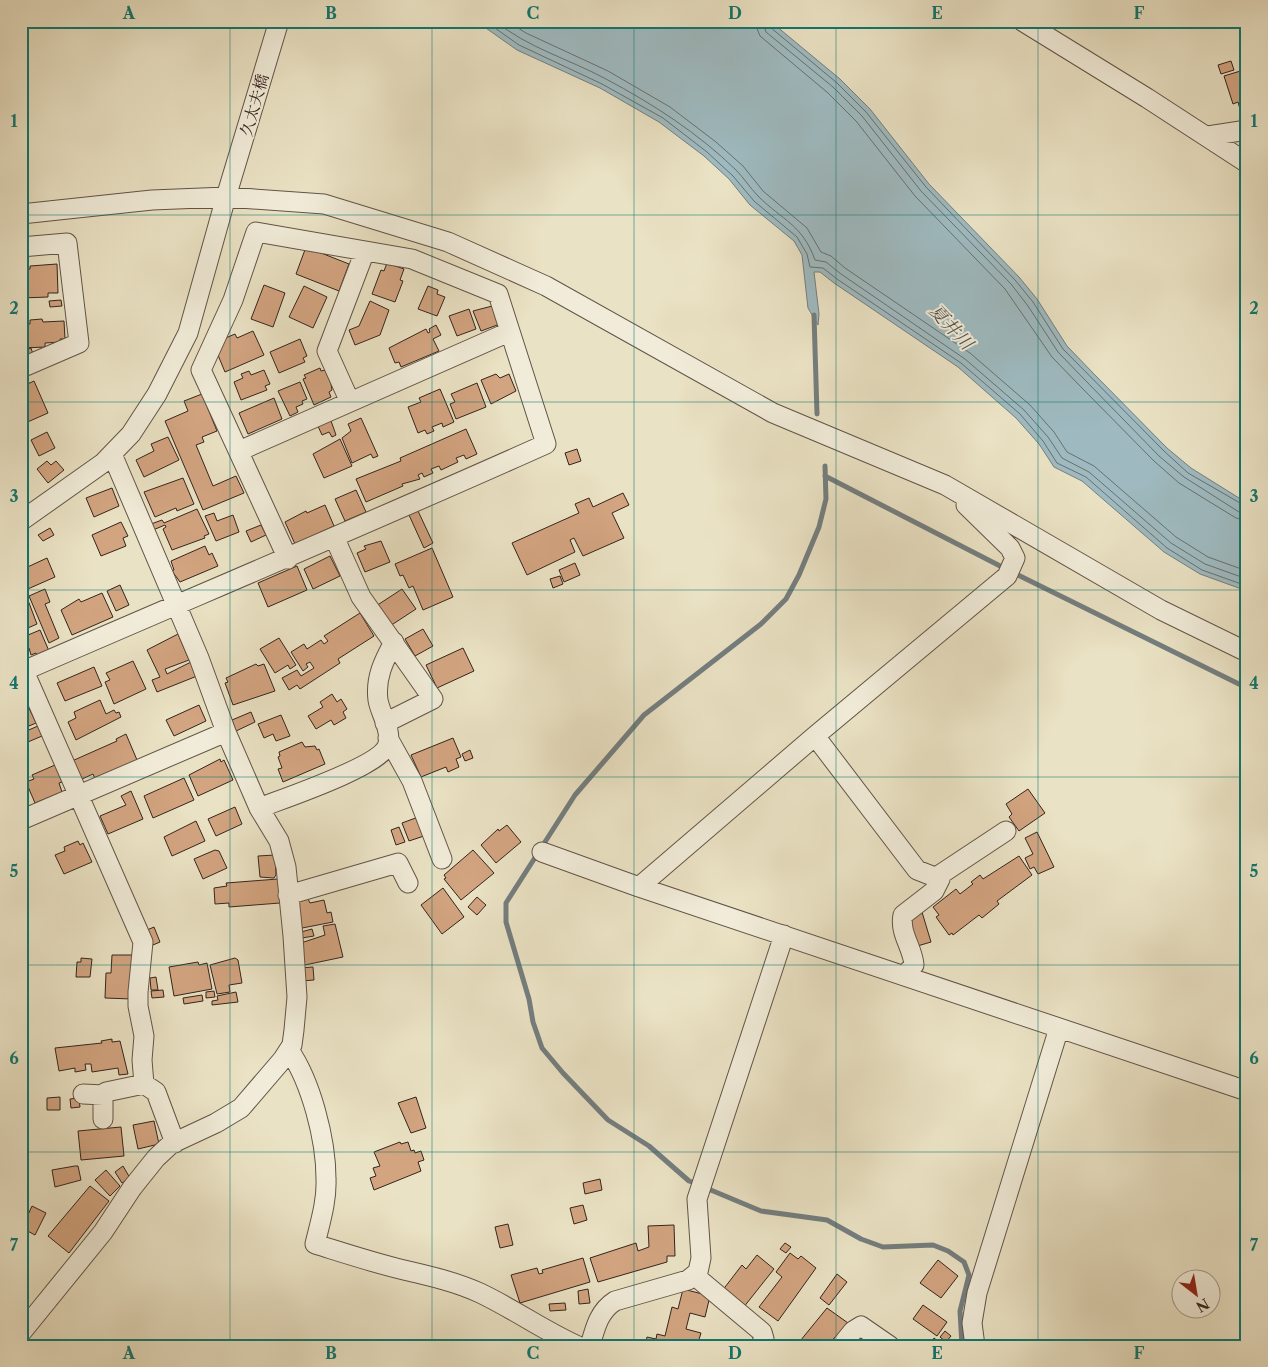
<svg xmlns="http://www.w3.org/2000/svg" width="1268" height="1367" viewBox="0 0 1268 1367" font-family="'Libre Caslon Text','Noto Serif JP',serif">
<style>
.water{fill:#9ebac0;stroke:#747e7f}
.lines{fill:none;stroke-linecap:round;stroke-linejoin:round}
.shore{stroke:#696f6e;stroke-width:1}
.stream{stroke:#747e7f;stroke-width:5}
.building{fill:#d2a480;stroke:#34241d}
.minor-casing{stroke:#625447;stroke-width:21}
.minor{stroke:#f1ecd9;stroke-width:19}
.grid{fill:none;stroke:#0f766e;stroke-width:1;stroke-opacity:0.55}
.labels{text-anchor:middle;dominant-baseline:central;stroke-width:4;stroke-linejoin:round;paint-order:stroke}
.street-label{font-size:16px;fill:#34241d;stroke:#f1ecd9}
.water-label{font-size:18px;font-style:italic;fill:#54514e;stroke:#f1ecd9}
.neatline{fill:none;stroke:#0f766e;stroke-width:2}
.grid-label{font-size:16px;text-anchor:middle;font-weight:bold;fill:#0f766e}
</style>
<rect width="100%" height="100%" fill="#eae2c4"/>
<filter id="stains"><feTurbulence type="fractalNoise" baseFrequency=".004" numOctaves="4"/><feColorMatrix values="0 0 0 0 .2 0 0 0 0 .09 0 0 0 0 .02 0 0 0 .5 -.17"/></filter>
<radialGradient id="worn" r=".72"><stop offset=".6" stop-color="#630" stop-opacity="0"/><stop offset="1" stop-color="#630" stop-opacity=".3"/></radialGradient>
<!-- water -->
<path class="water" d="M476,21H770L840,79L870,109L929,184L1019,277L1037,299L1067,346L1093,373L1167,448L1191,468L1247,503V591L1200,574L1164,552L1082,481L1054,467L1039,444L1016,418L958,367L834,283L820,272H814L819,314L818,325L808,308L802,255L794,241L750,205L729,179L704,156L659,122L600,88L517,50Z"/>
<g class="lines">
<!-- shore -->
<path class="shore" d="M485,21L519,45L602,84L663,118L707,152L733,176L754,201L797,237L807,254L810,267L823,268L837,279L961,363L1020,414L1043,441L1057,463L1086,477L1167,548L1202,570L1247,586
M495,21C528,48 569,59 606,79C653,104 698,133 736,170C744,178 750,188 758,196C783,221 802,224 815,260L826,262L841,274L965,359L1024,410L1048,437L1062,458L1089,472L1171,543L1205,564L1247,579
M507,21L526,33L608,71L670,107L716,142L743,166L763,191L807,228L821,252L831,256L845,268L970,353L1030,405L1054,432L1067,452L1094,466L1176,537L1208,557L1247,571
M754,21L760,36L828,93L856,121L915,196L1005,289L1052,357L1080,386L1154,461L1179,483L1236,518L1247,521
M762,21L766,32L833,87L862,116L921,191L1011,284L1028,306L1058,352L1085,380L1159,456L1184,477L1239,512L1247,513
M768,21L770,27L837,83L866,112L926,187L1015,280L1033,302L1063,349L1164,451L1188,473L1247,507"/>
<!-- stream -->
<path class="stream" d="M814,315L817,414
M825,476L1004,568
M1018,575L1247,688
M698,1184L689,1181L649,1146L608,1120L563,1073L542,1048L533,1022L529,999L506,922V903L575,795L644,715L761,624L786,599L799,575L819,527L826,499L825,466
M706,1188L761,1211L827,1220L861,1239L883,1247L933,1245L948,1251L964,1262L969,1275L960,1311L962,1346"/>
</g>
<!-- building -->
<path class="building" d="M1231,61L1234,70L1221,74L1218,65Z
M1247,69V107L1240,109L1238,102L1233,104L1224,76Z
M306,247L349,264L339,291L296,274Z
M387,263L404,269L400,280L403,281L395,302L372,294L381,270L384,271Z
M57,264L58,293H48V297L21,298V269H30V266Z
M264,285L285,293L273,327L251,319Z
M304,286L327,297L313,328L289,317Z
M428,286L438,290L437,294L445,297L437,316L418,309Z
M61,300L62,306L50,307L49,301Z
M370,301L389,310L380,335L355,345L349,330L359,326Z
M496,305L500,324L481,331L473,311Z
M469,309L476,329L457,336L449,316Z
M42,319L43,322L64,321L65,339H60L61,342L45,343V347L23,348L22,324H30V320Z
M436,325L441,335L433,339L439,351L401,367L399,362L395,363L389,348L426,329L428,333L430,332L429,329Z
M253,331L264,355L225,372L215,348L223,345L221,340L235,334L237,338Z
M300,339L307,356L303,358L305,362L279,373L270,352Z
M31,348L33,354L25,358L22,352Z
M320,368L321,371L325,370L331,384L332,390L329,392L331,397L314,405L303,379L306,378L304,375Z
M264,370L270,384L265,386L267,390L241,400L234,382L243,378L241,374L249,371L251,375Z
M496,374L500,378L509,374L516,391L491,404L481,380Z
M34,381L48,413L23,424L21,387Z
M300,382L307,399L302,401L303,404L296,407L298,412L290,416L278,391Z
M477,383L486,407L456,419L450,404L455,402L451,394Z
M440,389L454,422L443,427L442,423L432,427L434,431L427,434L425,430L418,433L408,407L421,402L419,398Z
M202,394L217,431L202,437L204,442L196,445L213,486L236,476L244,493L203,510L165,421L188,411L184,401Z
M274,398L282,419L248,434L239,413Z
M330,418L336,435L332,437L329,432L322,435L317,424Z
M361,418L378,456L373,458L371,454L352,463L342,438L351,431L348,424Z
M466,429L477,454L466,459L464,455L456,458L458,462L441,470L439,466L431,469L433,473L424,477L422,473L418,475L420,479L402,484L403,486L366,502L356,479L401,461L400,458Z
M47,432L55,448L39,456L31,440Z
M168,437L179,460L144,477L136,460L154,451L151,444Z
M340,439L352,466L324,478L313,454Z
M577,449L581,461L569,465L565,453Z
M47,461L51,465L56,461L64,470L48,483L37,469Z
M183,478L194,504L177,511L176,508L155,517L144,492Z
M112,488L119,506L94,517L86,498Z
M356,490L366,512L345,521L335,499Z
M623,493L629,505L612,513L624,538L583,556L574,538L570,540L575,552L527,575L512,543L579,513L575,504L589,498L593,507Z
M325,505L334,526L295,544L285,522L306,511L307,513Z
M197,509L209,534L204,536L205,538L172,550L163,529L166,527L165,525L153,530L151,524L162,520L164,523Z
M418,511L433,543L424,548L409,515Z
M214,513L217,521L233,515L239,532L216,541L205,516Z
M121,522L128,536L123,538L126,546L101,556L92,535Z
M261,525L266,535L251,542L246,531Z
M50,528L54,535L43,541L38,535Z
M381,541L390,562L365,572L357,553L366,549L364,546Z
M205,546L209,555L212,553L218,566L180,582L172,571L174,570L171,561Z
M432,548L453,597L423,610L413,586L409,588L403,575L400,576L395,564Z
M330,556L340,576L313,589L304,569Z
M47,558L55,577L21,592V570Z
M575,563L580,575L564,582L559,570Z
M297,566L307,590L268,607L258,583Z
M560,576L563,584L553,588L550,579Z
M120,585L129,605L116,611L107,591Z
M45,589L50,602L45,604L59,638L49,643L29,596Z
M402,589L416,609L390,626L376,606Z
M102,593L113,617L72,635L61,610L79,599L81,602Z
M26,595L37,624L21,631V597Z
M360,613L374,636L338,659L340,663L300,689L297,685L289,690L282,678L297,670L301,676L314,668L310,662L306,664L308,667L303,671L291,652L304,644L307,649L321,640L324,644L328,641L324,636Z
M423,629L433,646L415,656L405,639Z
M40,630L49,651L37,656L36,653L31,655L29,648L25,649L21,638Z
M178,634L189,660L165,669L167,674L191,662L197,676L157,692L152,680L160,677L147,650Z
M279,638L296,665L290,669L288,665L275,673L260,649Z
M463,648L474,671L437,688L426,665Z
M133,661L146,689L114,704L105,682L110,680L106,673Z
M256,664L258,666L264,664L275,691L233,705L225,683L228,682L226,678Z
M94,667L102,686L65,701L57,683Z
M21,691L36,723L29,726L27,719L21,722Z
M332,694L337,702L341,699L347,709L343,712L346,718L334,725L331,720L316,729L308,716L323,707L320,702Z
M100,700L106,714L114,710L116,713L119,712L121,717L76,740L68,722L76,718L74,712Z
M199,705L206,721L174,736L166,720Z
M251,712L255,722L236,731L232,720Z
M281,715L290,736L276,741L273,734L264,738L258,724Z
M38,726L42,736L28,742L24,732Z
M126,734L137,760L95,779L93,774L80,780L72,761L117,741L116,739Z
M453,738L461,757L456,759L459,767L448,772L446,767L421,777L411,755Z
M302,742L305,747L315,746L317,750L319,749L325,764L283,782L278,769L282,768L278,757L280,756L279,752Z
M470,750L473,758L465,761L462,754Z
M220,759L221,762L224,760L233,780L198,796L189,775Z
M55,765L62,782L59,783L62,792L35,803L26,782L34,779L32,775Z
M184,778L194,800L153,818L144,796Z
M1028,789L1045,813L1019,831L1009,817L1012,814L1006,804Z
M131,791L143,819L108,834L100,816L126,805L121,796Z
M235,807L242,824L216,836L208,819Z
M421,816L427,835L409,841L402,823Z
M196,821L205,841L172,856L164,837Z
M507,825L521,842L496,863L481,845L498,829L499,831Z
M399,827L405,842L396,845L391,830Z
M1037,832L1054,867L1038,874L1034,867L1030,869L1025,858L1033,854L1025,838Z
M78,841L80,845L83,843L92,862L64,874L55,855L65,851L64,847Z
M215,850L219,851L227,868L203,879L194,859Z
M473,850L494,873L461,900L444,879L446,878L444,875Z
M275,855L276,875L274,878L260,877L258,856Z
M1019,856L1032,875L997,901L999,904L982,918L979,915L953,935L952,933L949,935L936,917L939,915L933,907L956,889L960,894L973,884L971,882L980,875L983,879Z
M278,879L280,903L229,907V903L215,904L214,888L227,886L226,883Z
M443,888L464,917L442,934L421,905Z
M477,897L486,905L477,915L468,907Z
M308,899L310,903L324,900L327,913L331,912L333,922L297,929L294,902Z
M922,912L931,942L914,947L909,916Z
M335,924L343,957L300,966L298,944L325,935L323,926Z
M154,927L160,942L153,945L147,930Z
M312,929L314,936L302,938L301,932Z
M112,955H133L132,999L105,998L106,973H111Z
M81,958L92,959L90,977H76L77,962H81Z
M235,958L238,960L242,983L229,985L230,992L217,994L210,965Z
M198,962L199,965L207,963L212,989L174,996L169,967Z
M313,967L314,980L301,981L300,968Z
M156,977L158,990H151L150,978Z
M163,990L164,997L152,998L151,991Z
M214,991L215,997L206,998V992Z
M236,992L238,1002L212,1005V1001L218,1000L217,996Z
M202,995L203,1001L184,1004L183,998Z
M112,1039V1042L120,1041L128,1074L119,1075L118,1068L92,1072L91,1064H85L86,1070L75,1072V1068L59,1071L55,1048L102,1043L101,1041Z
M60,1097V1110H47V1098Z
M416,1097L426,1128L411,1133L398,1103Z
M79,1098L80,1107L71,1108L70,1099Z
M154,1121L159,1144L138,1149L133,1125Z
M121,1127L124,1156L81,1160L78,1131Z
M400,1142L401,1144L408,1142L411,1151L414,1150L415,1153L421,1151L424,1160L418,1162L421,1171L374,1190L370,1178L376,1176L373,1168L380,1166L374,1152Z
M75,1166H78L81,1180L55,1187L52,1170Z
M123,1166L130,1178L122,1183L115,1172Z
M106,1170L120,1186L110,1196L95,1180Z
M600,1179L602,1190L585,1194L583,1183Z
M90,1186L109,1201L69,1253L48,1236Z
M583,1205L587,1220L574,1224L570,1208Z
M32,1206L46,1213L35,1235L22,1228Z
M508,1224L513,1245L500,1248L495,1227Z
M674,1225L675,1256H667V1262L598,1282L590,1258L636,1243L638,1251L649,1247L648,1226Z
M785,1243L791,1247L786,1253L780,1249Z
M790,1253L798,1259L801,1256L816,1268L778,1321L759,1307L782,1277L776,1272Z
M757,1255L774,1269L743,1308L722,1291L742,1265L746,1269Z
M583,1258L590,1282L520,1303L511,1275L537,1268L539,1274L543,1273L542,1270Z
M938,1260L958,1276L941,1298L920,1283Z
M837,1274L847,1282L829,1305L820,1298Z
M588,1289L590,1303L579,1304L578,1291Z
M683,1289L710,1296L705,1317L690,1313L686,1329L701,1333L697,1346H645L647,1337L656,1339L657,1334L665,1336L672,1307L678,1309Z
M565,1303L566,1310L550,1311L549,1304Z
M923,1305L947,1322L937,1336L913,1319Z
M827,1308L848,1323L837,1338L835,1337L828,1346H796Z
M945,1331L951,1336L946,1342L940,1337Z
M934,1338L944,1346H929Z"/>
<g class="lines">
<defs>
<path id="minor" d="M1022,21L1147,98L1247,163
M1208,136L1247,130
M21,214L152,200L226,197L324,204L448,242L546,286L773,413L945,485L1161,610L1247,652
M21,247L67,243L79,343L21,368
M350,402L327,351L365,251
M239,451L509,332
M21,521L103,463L131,434L157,394L188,333L226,197L279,21
M335,539L361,597L433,699L385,723
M24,671L143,942L138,992V1006L144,1036L142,1060L144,1084
M21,672C196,596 372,522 546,444L498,294L412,259L256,232L233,300L201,370L288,559
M815,736L917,870L940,879L934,891L903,915C899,933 913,948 914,965L905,975
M388,738L412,781L442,859
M259,808C282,799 382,766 388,744C392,730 380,713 378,700C375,678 384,660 394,642
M21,820L226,732
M542,852L639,887L1247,1091
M938,876L1006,831
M639,887L815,736L1007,576L1015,558L1010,548L966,505
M288,895L398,863L408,883
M289,1050C311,1082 326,1139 326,1179C327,1201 320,1223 315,1244C344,1253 374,1263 404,1270C430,1276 456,1282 480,1293C514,1309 544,1331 578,1346
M83,1094L104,1095
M103,1119V1097L106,1092L144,1084L156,1092L175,1143
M695,1276L762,1332L764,1339L760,1346
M21,1333L103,1232L132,1188L156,1158L171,1144L216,1123L241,1108L283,1059L292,1045L294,1030L297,997L293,936L286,867L279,841L259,808L226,732L199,658L112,454
M590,1346C595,1328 599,1311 615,1301L688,1280L698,1272L701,1258L697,1199L784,935
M841,1346L853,1331L861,1326L890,1346
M975,1346L972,1323L977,1293L1059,1028"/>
</defs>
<!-- minor casing -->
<use href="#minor" class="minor-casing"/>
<!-- minor -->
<use href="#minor" class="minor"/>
</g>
<!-- grid -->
<path class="grid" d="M230,21V1346M432,21V1346M634,21V1346M836,21V1346M1038,21V1346M21,215H1247M21,402H1247M21,590H1247M21,777H1247M21,965H1247M21,1152H1247"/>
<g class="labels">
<!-- street labels -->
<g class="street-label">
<text transform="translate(254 105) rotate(-74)">久太夫橋</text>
</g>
<!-- water labels -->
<g class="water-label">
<text transform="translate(951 327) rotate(47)">夏井川</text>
</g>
</g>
<!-- margin -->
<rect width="1268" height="1367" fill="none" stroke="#eae2c4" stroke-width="55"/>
<!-- north arrow -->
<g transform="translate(1196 1294) rotate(149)"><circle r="24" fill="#f1ecd9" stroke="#a59c8e"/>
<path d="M0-4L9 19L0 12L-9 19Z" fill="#8f2418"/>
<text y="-8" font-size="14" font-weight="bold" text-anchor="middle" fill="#34241d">N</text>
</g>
<rect x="28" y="28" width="1212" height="1312" class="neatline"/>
<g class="grid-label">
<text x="129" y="19">A</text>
<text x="331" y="19">B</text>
<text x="533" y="19">C</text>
<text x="735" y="19">D</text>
<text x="937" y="19">E</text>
<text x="1139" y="19">F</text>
<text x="14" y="127">1</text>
<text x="1254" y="127">1</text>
<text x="14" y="314">2</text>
<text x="1254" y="314">2</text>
<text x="14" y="502">3</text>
<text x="1254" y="502">3</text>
<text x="14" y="689">4</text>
<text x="1254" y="689">4</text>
<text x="14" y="877">5</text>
<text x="1254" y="877">5</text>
<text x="14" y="1064">6</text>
<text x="1254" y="1064">6</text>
<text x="14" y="1251">7</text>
<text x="1254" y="1251">7</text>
<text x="129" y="1359">A</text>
<text x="331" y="1359">B</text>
<text x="533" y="1359">C</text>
<text x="735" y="1359">D</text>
<text x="937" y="1359">E</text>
<text x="1139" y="1359">F</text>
</g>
<rect width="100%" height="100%" filter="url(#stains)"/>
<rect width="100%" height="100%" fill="url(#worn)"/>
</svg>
